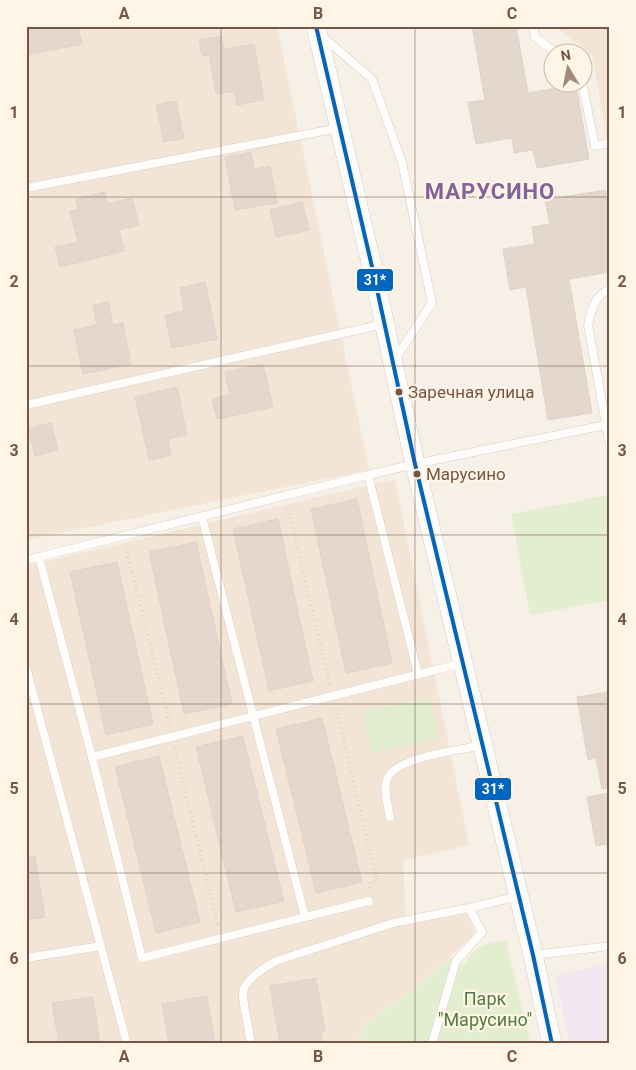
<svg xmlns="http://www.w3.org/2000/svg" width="636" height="1070" viewBox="0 0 636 1070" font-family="Roboto,sans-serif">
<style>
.residential{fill:#f3e5d6}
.education{fill:#f2e6f1}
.green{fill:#e3eed0}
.building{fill:#e4d8ce;stroke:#e0d2c9}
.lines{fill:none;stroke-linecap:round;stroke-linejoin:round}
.service-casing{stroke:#d8cdc5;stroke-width:9}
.tertiary-casing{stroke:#d8cdc5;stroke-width:20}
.path{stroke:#dad0ca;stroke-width:3;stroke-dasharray:1 4;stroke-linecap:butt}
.service{stroke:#fefdfb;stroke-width:8}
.tertiary{stroke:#fefdfb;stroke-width:19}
.bus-1-casing{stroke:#fff5e7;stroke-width:8}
.bus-1{stroke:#0065bd;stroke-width:4}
.grid{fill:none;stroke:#755546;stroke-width:1;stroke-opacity:0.55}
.bus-dot{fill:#755546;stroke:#fff5e7;stroke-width:2}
.labels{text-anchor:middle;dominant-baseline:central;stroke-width:4.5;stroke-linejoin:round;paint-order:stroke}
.bus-label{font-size:17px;fill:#755546;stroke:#fff5e7;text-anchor:start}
.park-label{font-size:18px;fill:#527c3d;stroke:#fff5e7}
.district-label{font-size:22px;font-weight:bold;letter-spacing:1px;fill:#84619a;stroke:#fff5e7}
.line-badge{stroke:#fff5e7;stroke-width:2}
.badge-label{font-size:14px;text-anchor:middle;font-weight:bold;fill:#fff}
.neatline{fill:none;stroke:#755546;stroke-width:2}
.grid-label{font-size:16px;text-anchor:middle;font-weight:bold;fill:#755546}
</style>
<rect width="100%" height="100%" fill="#f7f0e7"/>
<!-- residential -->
<path class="residential" d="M26,26H277L369,470L26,540Z
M555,26H610V155L592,55Z
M395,479L469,845L403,860L406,923L466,910L475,934L419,985L366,1023L356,1044H26V566Z"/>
<!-- education -->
<path class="education" d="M610,964V1044H570L555,975Z"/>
<!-- green -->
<path class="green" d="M610,495V600L530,615L511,514Z
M429,697L438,738L371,753L362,711Z
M506,941L531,1044H356L366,1023L419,985L450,957L463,966C475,945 484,944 506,941Z"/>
<!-- building -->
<path class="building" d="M26,26H78L82,44L26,55Z
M472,26H516L528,93L576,85L589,159L537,168L533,150L514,153L512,138L476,144L468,102L485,100Z
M221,36L224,49L254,44L264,100L237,105L234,91L216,94L209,55L202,56L199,40Z
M176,101L184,138L164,142L156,105Z
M251,152L254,169L270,166L277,203L235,210L225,157Z
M605,190L610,218V272L569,279L592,413L548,420L526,287L510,290L503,249L535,244L532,227L550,224L545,200Z
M105,192L108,204L132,198L139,225L119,230L124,251L60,267L55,247L78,242L70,211L78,209L76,199Z
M302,202L309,230L276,237L270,210Z
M205,282L217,339L172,348L165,315L184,311L180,288Z
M108,302L113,325L123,323L131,364L83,374L74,330L97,325L93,305Z
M263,364L273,407L217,419L212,399L230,395L225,372Z
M177,387L187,435L168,439L171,455L149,460L135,397Z
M51,423L58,450L35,456L28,429Z
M357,499L392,663L346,673L311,509Z
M278,519L313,681L269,691L233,529Z
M196,542L232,704L184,714L149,552Z
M117,562L153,724L106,735L70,572Z
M610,692V788L602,789L596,758L588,760L577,697Z
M322,718L362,882L316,893L276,729Z
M243,736L284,901L236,912L196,747Z
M159,756L200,922L156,933L115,767Z
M610,793V843L596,846L587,797Z
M35,856L45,917L26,920V857Z
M316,978L325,1031L321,1032L323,1044H280L270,986Z
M207,996L215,1044H169L162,1004Z
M93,997L100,1044H59L52,1003Z"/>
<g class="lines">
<defs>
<path id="service" d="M533,26L535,37L555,52
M323,37L372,79L402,162L432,303L395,359
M582,82L595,146L610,143
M26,188L339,128
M610,289C595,295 591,310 588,325L610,446
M26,405L384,324
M368,475L415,464L606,425
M202,517L305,917
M26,560L39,557
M26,667L127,1044
M92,757L463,663
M390,817C388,806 383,790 387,779C395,757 461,750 483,745
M369,901L142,958L92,757L39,557L368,475L418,674
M533,955L610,946
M26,958L101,946
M251,1044C250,1034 242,1000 243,993C245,979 265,967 276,961L393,923L469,908
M432,1044L456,961L482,932L469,908L519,896"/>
<path id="tertiary" d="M316,26L373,271L415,464L533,955L552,1044"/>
</defs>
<!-- service casing -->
<use href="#service" class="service-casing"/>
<!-- tertiary casing -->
<use href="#tertiary" class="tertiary-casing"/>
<!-- path -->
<path class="path" d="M288,508L330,685
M126,547L170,725
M336,708L377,881L370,882V888
M175,748L218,927"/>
<!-- service -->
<use href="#service" class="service"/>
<!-- tertiary -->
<use href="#tertiary" class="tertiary"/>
<defs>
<path id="bus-1" d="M316,26L373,271L415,464L533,955L552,1044"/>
</defs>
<!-- bus-1 casing -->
<use href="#bus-1" class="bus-1-casing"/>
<!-- bus-1 -->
<use href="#bus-1" class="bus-1"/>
</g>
<!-- grid -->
<path class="grid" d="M221,26V1044M415,26V1044M26,197H610M26,366H610M26,535H610M26,704H610M26,873H610"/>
<!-- markers -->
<g class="bus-dot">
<circle cx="399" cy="392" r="4.5"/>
<circle cx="417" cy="474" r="4.5"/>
</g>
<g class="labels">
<!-- bus labels -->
<g class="bus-label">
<text x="408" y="392">Заречная улица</text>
<text x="426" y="474">Марусино</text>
</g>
<!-- park labels -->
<g class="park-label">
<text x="485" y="998">Парк<tspan x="485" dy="21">"Марусино"</tspan></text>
</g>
<!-- district labels -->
<g class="district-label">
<text x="490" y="191">МАРУСИНО</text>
</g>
</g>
<g class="line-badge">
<rect x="356" y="268" width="38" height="24" rx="5" fill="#0065bd"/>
<rect x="474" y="777" width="38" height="24" rx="5" fill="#0065bd"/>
</g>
<g class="badge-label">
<text x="375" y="285">31*</text>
<text x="493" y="794">31*</text>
</g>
<!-- border -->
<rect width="636" height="1070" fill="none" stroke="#fff5e7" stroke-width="55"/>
<!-- north arrow -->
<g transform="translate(568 68) rotate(350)"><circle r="24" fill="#fff5e7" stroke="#c8b5a7"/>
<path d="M0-4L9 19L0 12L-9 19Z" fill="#a28b7e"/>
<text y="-8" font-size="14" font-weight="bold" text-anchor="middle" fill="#755546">N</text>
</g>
<rect x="28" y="28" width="580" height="1014" class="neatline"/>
<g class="grid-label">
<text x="124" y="19">A</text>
<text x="318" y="19">B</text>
<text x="512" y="19">C</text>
<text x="14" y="118">1</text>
<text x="622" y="118">1</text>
<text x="14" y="287">2</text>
<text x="622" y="287">2</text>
<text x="14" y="456">3</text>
<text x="622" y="456">3</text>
<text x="14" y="625">4</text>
<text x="622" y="625">4</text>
<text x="14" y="794">5</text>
<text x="622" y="794">5</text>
<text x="14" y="964">6</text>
<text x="622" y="964">6</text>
<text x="124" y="1062">A</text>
<text x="318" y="1062">B</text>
<text x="512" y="1062">C</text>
</g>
</svg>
